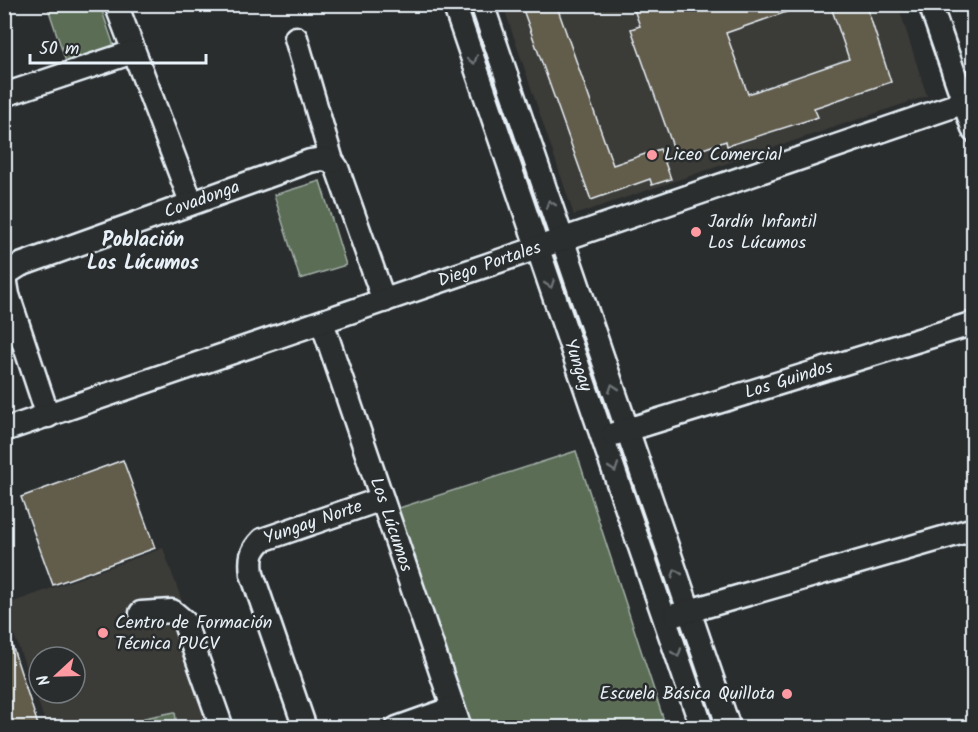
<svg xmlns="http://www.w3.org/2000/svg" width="978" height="732" viewBox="0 0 978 732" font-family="Kalam,sans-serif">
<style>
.built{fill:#3b3b37;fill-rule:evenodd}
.green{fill:#5b6d57;stroke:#a2afa8;stroke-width:1.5}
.building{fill:#625b4b;stroke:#e8f1f8;stroke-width:1.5}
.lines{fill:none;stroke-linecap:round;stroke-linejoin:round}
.minor-casing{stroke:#e8f1f8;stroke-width:27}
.minor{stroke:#2a2d2e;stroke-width:22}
.oneway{stroke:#6c7275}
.poi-dot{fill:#ff9aa2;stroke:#2a2d2e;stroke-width:2}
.labels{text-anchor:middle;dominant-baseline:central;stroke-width:5;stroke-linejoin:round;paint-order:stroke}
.poi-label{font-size:18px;fill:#e8f1f8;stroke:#2a2d2e;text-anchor:start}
.street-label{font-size:18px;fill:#e8f1f8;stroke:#2a2d2e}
.neighbourhood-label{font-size:20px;font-weight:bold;fill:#e8f1f8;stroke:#2a2d2e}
</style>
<rect width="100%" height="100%" fill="#2a2d2e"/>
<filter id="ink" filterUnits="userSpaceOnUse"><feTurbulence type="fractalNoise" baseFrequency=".0167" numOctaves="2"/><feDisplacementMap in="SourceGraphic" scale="12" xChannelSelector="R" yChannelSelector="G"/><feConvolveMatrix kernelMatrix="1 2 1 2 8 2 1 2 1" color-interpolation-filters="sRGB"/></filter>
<g filter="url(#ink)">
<!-- built -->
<path class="built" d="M503,5H898L927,96L574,215Z
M163,548L227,727H47L5,609V605ZM39,657H75V693H39Z"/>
<!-- green -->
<path class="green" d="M47,5H100L115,49L67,65Z
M320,181L346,265L300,279L274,195Z
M576,451L666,727H467L396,509Z
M175,712L177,727H151L144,718Z"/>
<!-- building -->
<path class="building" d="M521,4H556L613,165L660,149L671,179L652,185L650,179L591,200Z
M632,4H798V8L726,33L748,94L849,59L830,4H866L891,82L814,108L818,117L727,146L726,141L677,158L631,29L640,26Z
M123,460L155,548L53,585L21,497Z
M8,633L39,728H4V634Z"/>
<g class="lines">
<defs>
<g id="minor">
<path d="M116,4L191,202"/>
<path id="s1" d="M454,4L702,728"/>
<path d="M482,4L729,728"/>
<path d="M930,4L974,131"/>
<path d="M296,38L332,161L337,168L384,301"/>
<path d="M4,95L133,52"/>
<path d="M4,271L8,295L48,416"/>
<path id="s2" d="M6,274L20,265L310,161L323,159L332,161"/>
<path id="s3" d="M322,322L460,728"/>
<path id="s4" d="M4,430L974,99"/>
<path id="s5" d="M614,434L974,323"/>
<path d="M141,613L172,611L184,621L222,728"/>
<path d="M675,615L974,529"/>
<path id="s6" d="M305,728L252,574C250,558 251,551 262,540L382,499"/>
<path d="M397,728L453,708"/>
</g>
</defs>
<!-- minor casing -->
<use href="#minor" class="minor-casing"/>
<!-- minor -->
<use href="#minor" class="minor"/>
</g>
<!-- one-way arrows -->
<defs><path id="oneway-chevron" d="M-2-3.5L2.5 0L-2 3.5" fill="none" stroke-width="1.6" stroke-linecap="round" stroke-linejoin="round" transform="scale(1.5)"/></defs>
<g class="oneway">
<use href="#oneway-chevron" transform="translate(473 60) rotate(71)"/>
<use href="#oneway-chevron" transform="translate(550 204) rotate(-109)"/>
<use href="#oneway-chevron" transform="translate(550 284) rotate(71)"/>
<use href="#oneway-chevron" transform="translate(613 388) rotate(-109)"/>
<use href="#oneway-chevron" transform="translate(614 468) rotate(71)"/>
<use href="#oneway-chevron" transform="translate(676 573) rotate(-109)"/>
<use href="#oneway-chevron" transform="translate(677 653) rotate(71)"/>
</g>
</g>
<!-- markers -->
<g class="poi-dot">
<circle cx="652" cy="155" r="6"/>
<circle cx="696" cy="232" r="6"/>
<circle cx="103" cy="633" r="6"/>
<circle cx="787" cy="694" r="6"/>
</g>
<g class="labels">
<!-- poi labels -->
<g class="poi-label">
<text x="664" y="155">Liceo Comercial</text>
<text x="708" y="222">Jardín Infantil<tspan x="708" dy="21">Los Lúcumos</tspan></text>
<text x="115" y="623">Centro de Formación<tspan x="115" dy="21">Técnica PUCV</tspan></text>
<text x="775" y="694" text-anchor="end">Escuela Básica Quillota</text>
</g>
<!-- street labels -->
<g class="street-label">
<text stroke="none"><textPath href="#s2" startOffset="210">Covadonga</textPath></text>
<text stroke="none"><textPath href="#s4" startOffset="513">Diego Portales</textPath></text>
<text stroke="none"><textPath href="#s1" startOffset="382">Yungay</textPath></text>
<text stroke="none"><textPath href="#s5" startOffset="183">Los Guindos</textPath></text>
<text stroke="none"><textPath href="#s6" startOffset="254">Yungay Norte</textPath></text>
<text stroke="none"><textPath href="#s3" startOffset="214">Los Lúcumos</textPath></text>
</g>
<!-- neighbourhood labels -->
<g class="neighbourhood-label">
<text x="143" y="241">Población<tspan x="143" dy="23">Los Lúcumos</tspan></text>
</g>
</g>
<!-- margin -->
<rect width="978" height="732" fill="none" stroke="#2a2d2e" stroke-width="24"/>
<rect x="12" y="12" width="954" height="708" fill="none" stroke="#e8f1f8" stroke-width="2" filter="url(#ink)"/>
<!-- north arrow -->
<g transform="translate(57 675) rotate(248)"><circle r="28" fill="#2a2d2e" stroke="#767b7f" stroke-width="1.5"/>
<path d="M0-4.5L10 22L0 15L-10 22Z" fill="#ff9aa2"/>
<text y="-9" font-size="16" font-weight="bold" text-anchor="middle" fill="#e8f1f8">N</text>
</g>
<!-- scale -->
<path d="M30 54v9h176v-9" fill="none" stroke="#e8f1f8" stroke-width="3"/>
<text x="39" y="54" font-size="18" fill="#e8f1f8" stroke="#2a2d2e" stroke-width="4.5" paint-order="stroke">50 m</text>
</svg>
